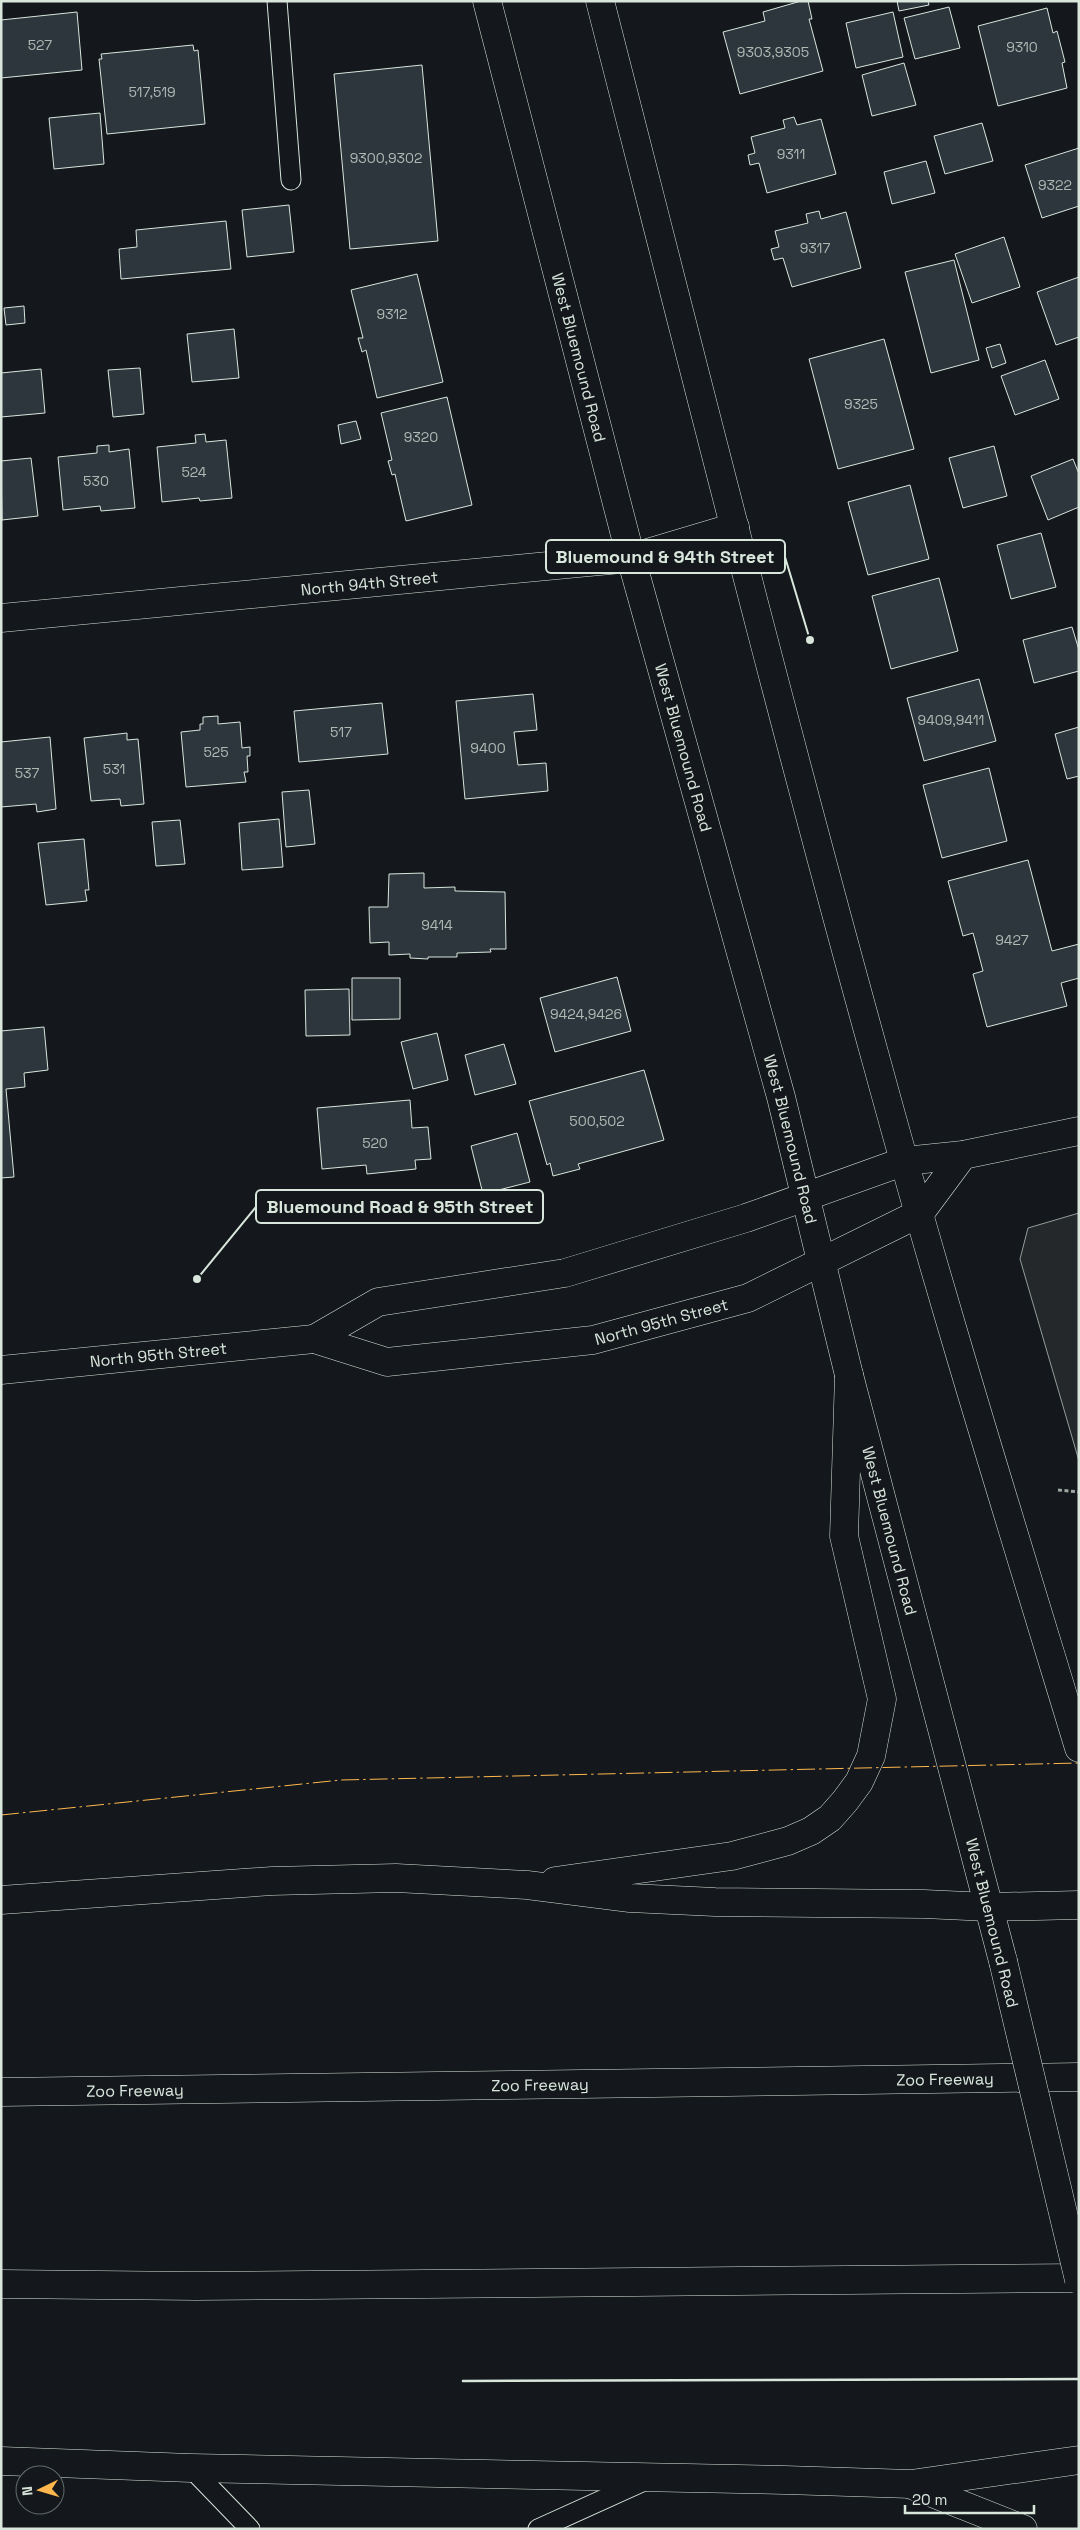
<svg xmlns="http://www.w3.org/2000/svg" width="1080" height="2530" viewBox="0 0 1080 2530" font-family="'Space Grotesk',sans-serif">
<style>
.parking{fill:#24282b;stroke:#939e99}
.building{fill:#2c363c;stroke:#d8e6dc}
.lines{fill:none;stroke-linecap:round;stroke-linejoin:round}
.lane-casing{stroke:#d8e6dc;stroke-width:21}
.street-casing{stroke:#d8e6dc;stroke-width:29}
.secondary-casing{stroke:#d8e6dc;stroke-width:29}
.primary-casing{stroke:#d8e6dc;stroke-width:29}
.highway-casing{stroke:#d8e6dc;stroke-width:29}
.path{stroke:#9da8a2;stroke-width:3;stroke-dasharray:4 2.5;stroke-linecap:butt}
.lane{stroke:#14181c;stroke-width:19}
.street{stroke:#14181c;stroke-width:28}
.secondary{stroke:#14181c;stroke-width:28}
.primary{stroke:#14181c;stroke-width:28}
.highway{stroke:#14181c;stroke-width:28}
.primary-bridge-casing{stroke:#d8e6dc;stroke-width:29;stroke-linecap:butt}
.primary-bridge{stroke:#14181c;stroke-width:28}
.wall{stroke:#d8e6dc;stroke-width:2.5}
.power{stroke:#ffb74d;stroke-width:1;stroke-dasharray:18 4 2.5 4;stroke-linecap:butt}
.labels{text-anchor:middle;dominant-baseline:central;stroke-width:4;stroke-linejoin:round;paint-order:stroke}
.number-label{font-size:14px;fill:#adbab4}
.street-label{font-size:16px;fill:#d8e6dc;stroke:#14181c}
.leader{fill:none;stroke:#d8e6dc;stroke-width:2}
.callout-dot{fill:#d8e6dc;stroke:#14181c;stroke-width:2}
.callout{fill:#14181c;stroke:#d8e6dc;stroke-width:2}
.callout-label{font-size:18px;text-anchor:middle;font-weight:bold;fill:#d8e6dc}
</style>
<rect width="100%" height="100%" fill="#14181c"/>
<!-- parking -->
<path class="parking" d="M1079,1213V1461L1020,1259L1028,1228Z"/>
<!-- building -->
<path class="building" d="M801,1H808L812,19H809L823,71L740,94L723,32L765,21L763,12Z
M897,1H928L929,5L899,11Z
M949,7L960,48L915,59L904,18Z
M1047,8L1053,33L1057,31L1065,62L1062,63L1067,88L998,106L978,26Z
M77,12L82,70L1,78V20Z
M893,12L903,57L856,68L846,23Z
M193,45L194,51L198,50L205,124L107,134L99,59H102L101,54Z
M904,63L916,105L872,116L862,75Z
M422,65L438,241L350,249L334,74Z
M100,113L104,164L54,169L49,118Z
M794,117L797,125L821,119L836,174L767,193L759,163L750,165L748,155L755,153L751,137L785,128L783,120Z
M982,123L993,161L945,174L934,136Z
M1079,148V206L1042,218L1025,165Z
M926,161L935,193L892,204L884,172Z
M289,205L294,252L247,257L242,210Z
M819,211L821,219L846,212L861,268L792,287L783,258L774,260L771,249L779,247L775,231L808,223L806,214Z
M226,221L231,269L121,279L119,249L137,247L136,230Z
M1004,237L1020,287L972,303L955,254Z
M954,260L979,360L931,373L905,272Z
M417,274L443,382L377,398L366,350L362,352L358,338H363L351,290Z
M1079,277V337L1056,345L1037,292Z
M24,306L25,323L6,325L4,308Z
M234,329L239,378L192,382L187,334Z
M884,339L914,449L838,469L809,359Z
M1000,344L1006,363L992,368L986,348Z
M1045,360L1059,399L1015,415L1001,376Z
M140,368L144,414L113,417L108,370Z
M41,369L45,413L1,417V373Z
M447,397L472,505L406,521L395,474L392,475L388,461L392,460L381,413Z
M356,421L361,439L341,444L338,425Z
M205,434L206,442L226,440L232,498L200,501L199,498L162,502L157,447L196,443L195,435Z
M109,445V452L129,449L135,508L101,511L100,506L63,510L58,457L97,453V446Z
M994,446L1007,496L963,508L949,458Z
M31,458L38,516L2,520L1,461Z
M1073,459L1079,474V507L1048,520L1031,476Z
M910,485L929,559L868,575L848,502Z
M1041,533L1056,587L1011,599L997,545Z
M939,578L958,651L891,669L872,596Z
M1072,627L1079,650V671L1034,683L1023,640Z
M979,679L996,741L924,761L907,698Z
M533,694L537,730L514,732L518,765L546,763L548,791L465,799L456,701Z
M382,703L388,754L299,762L294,711Z
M218,716V724L240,722L242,748L250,747V756H247L248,772H244L246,782L186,787L181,732L200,730V724H203V717Z
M1079,727V776L1067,779L1055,734Z
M127,733V740L138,739L144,804L121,806L120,799L91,801L84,738Z
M50,737L56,809L37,812L36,804L1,807V742Z
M989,768L1007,841L942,858L923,785Z
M309,790L315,844L286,847L282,792Z
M279,819L283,867L242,870L239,823Z
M180,820L185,864L156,866L152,822Z
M84,839L89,890H85L87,901L46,905L38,843Z
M1028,860L1052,951L1079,944V978L1061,983L1067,1006L987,1027L973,974L983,971L973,933L963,936L948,881Z
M424,873V888L455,887V891L505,892L506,949H490L491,952L457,953V957H428V959L410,958V954L389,955V942L370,943L369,907H388L389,874Z
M617,977L631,1031L555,1052L540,998Z
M352,978H400V1019L352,1020Z
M349,989L350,1035L306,1036L305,990Z
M44,1027L48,1070L24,1073L25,1087L6,1089L14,1177L1,1178V1031Z
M437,1033L448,1080L413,1089L401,1042Z
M504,1044L516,1084L475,1095L465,1055Z
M644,1070L664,1140L578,1164L580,1169L553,1176L550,1163L547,1165L529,1101Z
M410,1100L412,1128L428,1127L431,1159L415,1160L416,1169L367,1174L366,1165L322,1169L317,1108Z
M517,1133L530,1182L483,1194L471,1146Z"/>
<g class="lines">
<defs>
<path id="lane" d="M277,1L291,180
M191,2468L250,2529
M538,2529L644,2481"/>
<g id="street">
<path id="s1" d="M1,618L631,558L735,527"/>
<path d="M905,1161L963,1155L1079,1131"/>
<path d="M920,1213L963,1155"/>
</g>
<g id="secondary">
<path d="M314,1339L378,1302L565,1273L746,1218L905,1161"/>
<path id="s2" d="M1,1370L314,1339L387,1362L593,1340L748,1298L920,1213"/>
</g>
<g id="primary">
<path id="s3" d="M487,1L631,558L781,1097L849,1375L1003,1961"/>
<path d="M600,1C691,357 780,713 878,1067C940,1295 1010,1521 1079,1748"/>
</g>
<g id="highway">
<path d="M555,1881L732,1856L788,1841L811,1831L830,1818L845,1801L859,1782L871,1756L882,1699L844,1536L849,1375"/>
<path d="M1,1900L272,1881L396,1878L527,1885L630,1898L715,1902L924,1904L989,1907L1079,1905"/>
<path id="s4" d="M1,2092L1079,2077"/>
<path d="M1,2284L196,2286L1079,2278"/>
<path d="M1,2461L191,2468L785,2480L911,2484L1079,2460"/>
<path d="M912,2485L1023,2529"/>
</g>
</defs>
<!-- lane casing -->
<use href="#lane" class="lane-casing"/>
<!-- street casing -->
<use href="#street" class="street-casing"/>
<!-- secondary casing -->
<use href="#secondary" class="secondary-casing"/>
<!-- primary casing -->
<use href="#primary" class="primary-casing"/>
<!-- highway casing -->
<use href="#highway" class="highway-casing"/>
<!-- path -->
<path class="path" d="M1058,1490L1079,1492"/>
<!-- lane -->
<use href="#lane" class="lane"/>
<!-- street -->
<use href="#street" class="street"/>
<!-- secondary -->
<use href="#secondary" class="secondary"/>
<!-- primary -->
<use href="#primary" class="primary"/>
<!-- highway -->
<use href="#highway" class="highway"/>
<defs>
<path id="primary-bridge" d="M1003,1961L1079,2280"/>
</defs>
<!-- primary-bridge casing -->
<use href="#primary-bridge" class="primary-bridge-casing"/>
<!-- primary-bridge -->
<use href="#primary-bridge" class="primary-bridge"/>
<!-- wall -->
<path class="wall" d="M463,2381L1079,2379"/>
<!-- power -->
<path class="power" d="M1,1815L341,1780L1079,1763"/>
</g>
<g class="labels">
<!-- number labels -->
<g class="number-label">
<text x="40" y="45">527</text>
<text x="1022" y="47">9310</text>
<text x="773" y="52">9303,9305</text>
<text x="152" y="92">517,519</text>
<text x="791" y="154">9311</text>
<text x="386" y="158">9300,9302</text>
<text x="1055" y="185">9322</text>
<text x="815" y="248">9317</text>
<text x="392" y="314">9312</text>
<text x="861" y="404">9325</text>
<text x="421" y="437">9320</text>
<text x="194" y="472">524</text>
<text x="96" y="481">530</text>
<text x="951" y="720">9409,9411</text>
<text x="341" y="732">517</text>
<text x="488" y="748">9400</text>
<text x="216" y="752">525</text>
<text x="114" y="769">531</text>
<text x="27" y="773">537</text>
<text x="437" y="925">9414</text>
<text x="1012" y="940">9427</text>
<text x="586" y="1014">9424,9426</text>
<text x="597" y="1121">500,502</text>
<text x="375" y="1143">520</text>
</g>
<!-- street labels -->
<g class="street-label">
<text stroke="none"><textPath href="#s3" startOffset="368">West Bluemound Road</textPath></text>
<text stroke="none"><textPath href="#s1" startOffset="370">North 94th Street</textPath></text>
<text stroke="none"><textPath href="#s3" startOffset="772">West Bluemound Road</textPath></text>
<text stroke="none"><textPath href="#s3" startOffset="1178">West Bluemound Road</textPath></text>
<text stroke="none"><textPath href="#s2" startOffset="669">North 95th Street</textPath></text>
<text stroke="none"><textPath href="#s2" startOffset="158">North 95th Street</textPath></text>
<text stroke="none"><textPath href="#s3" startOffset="1582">West Bluemound Road</textPath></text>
<text transform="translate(992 1923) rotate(76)">West Bluemound Road</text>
<text stroke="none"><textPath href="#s4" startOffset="944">Zoo Freeway</textPath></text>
<text stroke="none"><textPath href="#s4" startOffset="539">Zoo Freeway</textPath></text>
<text stroke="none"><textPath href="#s4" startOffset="134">Zoo Freeway</textPath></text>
</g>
</g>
<!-- callouts -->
<path class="leader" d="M810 640L785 557M197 1279L256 1207"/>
<g class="callout-dot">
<circle cx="810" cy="640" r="5"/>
<circle cx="197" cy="1279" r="5"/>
</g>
<g class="callout">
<rect x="546" y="540" width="239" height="33" rx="5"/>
<rect x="256" y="1190" width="287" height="33" rx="5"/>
</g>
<g class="callout-label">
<text x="665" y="563">Bluemound &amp; 94th Street</text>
<text x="400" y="1213">Bluemound Road &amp; 95th Street</text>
</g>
<!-- border -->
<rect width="1080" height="2530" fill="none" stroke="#d8e6dc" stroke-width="5"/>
<!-- north arrow -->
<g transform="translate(40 2490) rotate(265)"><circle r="24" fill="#14181c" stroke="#626a69"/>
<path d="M0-4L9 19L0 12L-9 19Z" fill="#ffb74d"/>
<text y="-8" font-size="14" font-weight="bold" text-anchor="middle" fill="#d8e6dc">N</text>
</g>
<!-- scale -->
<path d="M905 2505v8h129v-8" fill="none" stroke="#d8e6dc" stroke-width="2.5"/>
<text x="912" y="2505" font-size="15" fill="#d8e6dc" stroke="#14181c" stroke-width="4" paint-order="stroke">20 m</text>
</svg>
